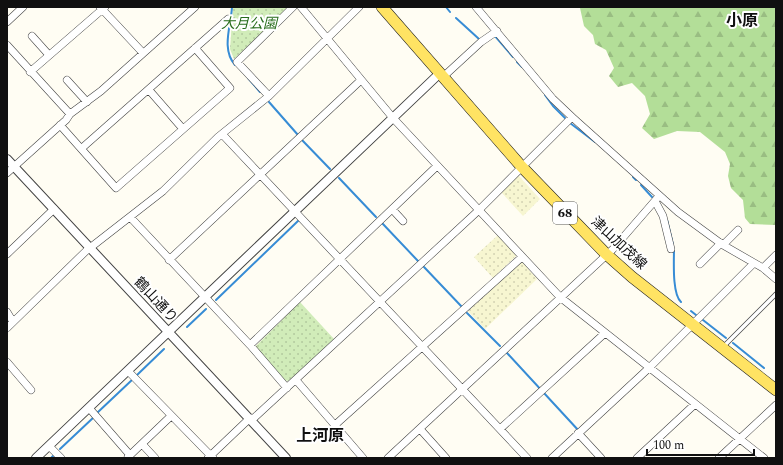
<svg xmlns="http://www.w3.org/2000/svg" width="783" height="465" viewBox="0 0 783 465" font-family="Spectral,'Noto Sans JP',serif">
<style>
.farmland{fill:url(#farmland-dots)}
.grass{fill:url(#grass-dots)}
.forest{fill:url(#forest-firs)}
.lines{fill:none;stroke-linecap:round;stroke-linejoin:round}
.stream{stroke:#378cd5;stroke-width:2}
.service-casing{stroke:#434343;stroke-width:5}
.minor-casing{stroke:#434343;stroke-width:8}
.tertiary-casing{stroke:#434343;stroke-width:10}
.primary-casing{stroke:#212121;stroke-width:12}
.service{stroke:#fff;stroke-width:3.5}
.minor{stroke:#fff;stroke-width:7}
.tertiary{stroke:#fff;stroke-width:8}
.primary{stroke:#ffe363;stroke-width:11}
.labels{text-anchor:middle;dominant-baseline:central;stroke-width:4;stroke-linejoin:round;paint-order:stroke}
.shield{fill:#fff;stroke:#585858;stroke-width:1}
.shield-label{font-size:13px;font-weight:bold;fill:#101010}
.park-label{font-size:14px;font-style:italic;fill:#276c1b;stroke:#fff}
.street-label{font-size:14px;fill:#101010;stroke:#fff}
.quarter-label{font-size:16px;font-weight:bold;fill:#101010;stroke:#fff}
</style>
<defs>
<pattern id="farmland-dots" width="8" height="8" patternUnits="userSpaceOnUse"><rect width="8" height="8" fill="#f7f6d1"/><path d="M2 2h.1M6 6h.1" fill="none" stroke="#d3d2b2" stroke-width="1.8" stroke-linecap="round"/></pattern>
<pattern id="grass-dots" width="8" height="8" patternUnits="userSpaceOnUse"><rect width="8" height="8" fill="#d1ecb9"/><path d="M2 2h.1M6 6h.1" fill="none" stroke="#b2c99e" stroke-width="1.8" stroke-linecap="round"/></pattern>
<pattern id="forest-firs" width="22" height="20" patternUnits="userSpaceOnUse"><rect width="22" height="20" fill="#b3de98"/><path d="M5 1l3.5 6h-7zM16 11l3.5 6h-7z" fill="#99bd82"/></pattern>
</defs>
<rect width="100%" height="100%" fill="#fffdf3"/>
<!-- farmland -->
<path class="farmland" d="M518,175L540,199L523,216L501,192Z
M498,235L517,255L493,278L474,257Z
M522,262L537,279L485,329L468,311Z"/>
<!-- grass -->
<path class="grass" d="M233,7H289L234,59L230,49Z
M300,302L334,339L289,381L283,380L256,348V346Z"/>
<!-- forest -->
<path class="forest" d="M581,7H776V225L750,224L745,218L743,200L731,188L728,176L730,164L725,152L700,132L677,131L654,139L642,128L650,114L645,96L632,83L618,87L609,76L614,68L606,50L595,44L593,35L584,26L580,8Z"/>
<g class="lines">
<!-- stream -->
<path class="stream" d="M232,7C231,26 221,49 235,65
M446,7L450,12
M456,18L479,39
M495,36L513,57
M517,62L522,67
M248,78L260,92
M545,95L553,106L565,118
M269,102L298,135
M570,123L595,142
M301,139L330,169
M633,177L636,180
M339,178L376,217
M641,185L652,197
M667,220L673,245
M382,223L418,261
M674,249C674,261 672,294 681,302
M424,267L462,307
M216,300L299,220
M691,311L696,315
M467,313L500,346
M703,320L726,338
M187,327L206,309
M733,343L764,368
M507,353L579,431
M136,376L164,349
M97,413L133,379
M60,449L94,417
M51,458L53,456"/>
<defs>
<path id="service" d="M723,347L776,294"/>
<path id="minor" d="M100,7L143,53
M301,7L393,118L560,297L764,458
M476,7L553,99L572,117L678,212L723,245L763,268L776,279
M7,22L23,7
M32,36L49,55
M7,45L70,114
M30,72L105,7
M443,77L481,42L497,31
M67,80L87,102
M149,90L183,129
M269,96L237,62L293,7
M60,125L116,188L230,88L195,48
M222,134L527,458
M82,148L228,19
M7,173L66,120L70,114L101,91L195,7
M655,201L663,216L671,249
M392,209L403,221
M131,218L250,345L287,388
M723,245L738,230
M7,254L54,209
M169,260L361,80
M700,264L721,243
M763,268L776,255
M7,312L13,322
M7,328L86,251L163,191L218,137L269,96L359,7
M250,345L437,166
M7,362L31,390
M128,371L213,458
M296,380L363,458
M89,408L130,455
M335,425L522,257
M420,429L446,458
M500,429L605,333
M578,433L601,458
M142,444L155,458
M49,446L61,458
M128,457L171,416
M208,458L249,419L255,417L479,210L572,117
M388,458L613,249L659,196
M552,458L649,368L753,264
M637,458L694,405
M719,458L776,405"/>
<path id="tertiary" d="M7,159L286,458
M36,458L440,73"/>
<path id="primary" d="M382,7L521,166L606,254L632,277L776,390"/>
</defs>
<!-- service casing -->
<use href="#service" class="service-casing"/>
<!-- minor casing -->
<use href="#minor" class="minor-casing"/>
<!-- tertiary casing -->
<use href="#tertiary" class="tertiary-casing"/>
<!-- primary casing -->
<use href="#primary" class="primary-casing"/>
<!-- service -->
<use href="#service" class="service"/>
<!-- minor -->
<use href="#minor" class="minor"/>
<!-- tertiary -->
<use href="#tertiary" class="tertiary"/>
<!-- primary -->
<use href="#primary" class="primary"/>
</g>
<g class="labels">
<!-- shield labels -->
<rect class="shield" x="553" y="202" width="24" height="22" rx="3"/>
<g class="shield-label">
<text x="565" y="213">68</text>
</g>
<!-- park labels -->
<g class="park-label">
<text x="249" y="23">大月公園</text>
</g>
<!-- street labels -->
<g class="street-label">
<text transform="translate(619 243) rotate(43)">津山加茂線</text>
<text transform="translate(156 300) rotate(47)">鶴山通り</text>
</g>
<!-- quarter labels -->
<g class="quarter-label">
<text x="742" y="21">小原</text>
<text x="320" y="436">上河原</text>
</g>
</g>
<!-- border -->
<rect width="783" height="465" fill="none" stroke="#101010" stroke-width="16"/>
<!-- scale -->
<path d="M647 449v6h107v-6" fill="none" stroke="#101010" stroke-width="2"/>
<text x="653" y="449" font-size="12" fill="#101010" stroke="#ffffff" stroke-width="3" paint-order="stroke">100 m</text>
</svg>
